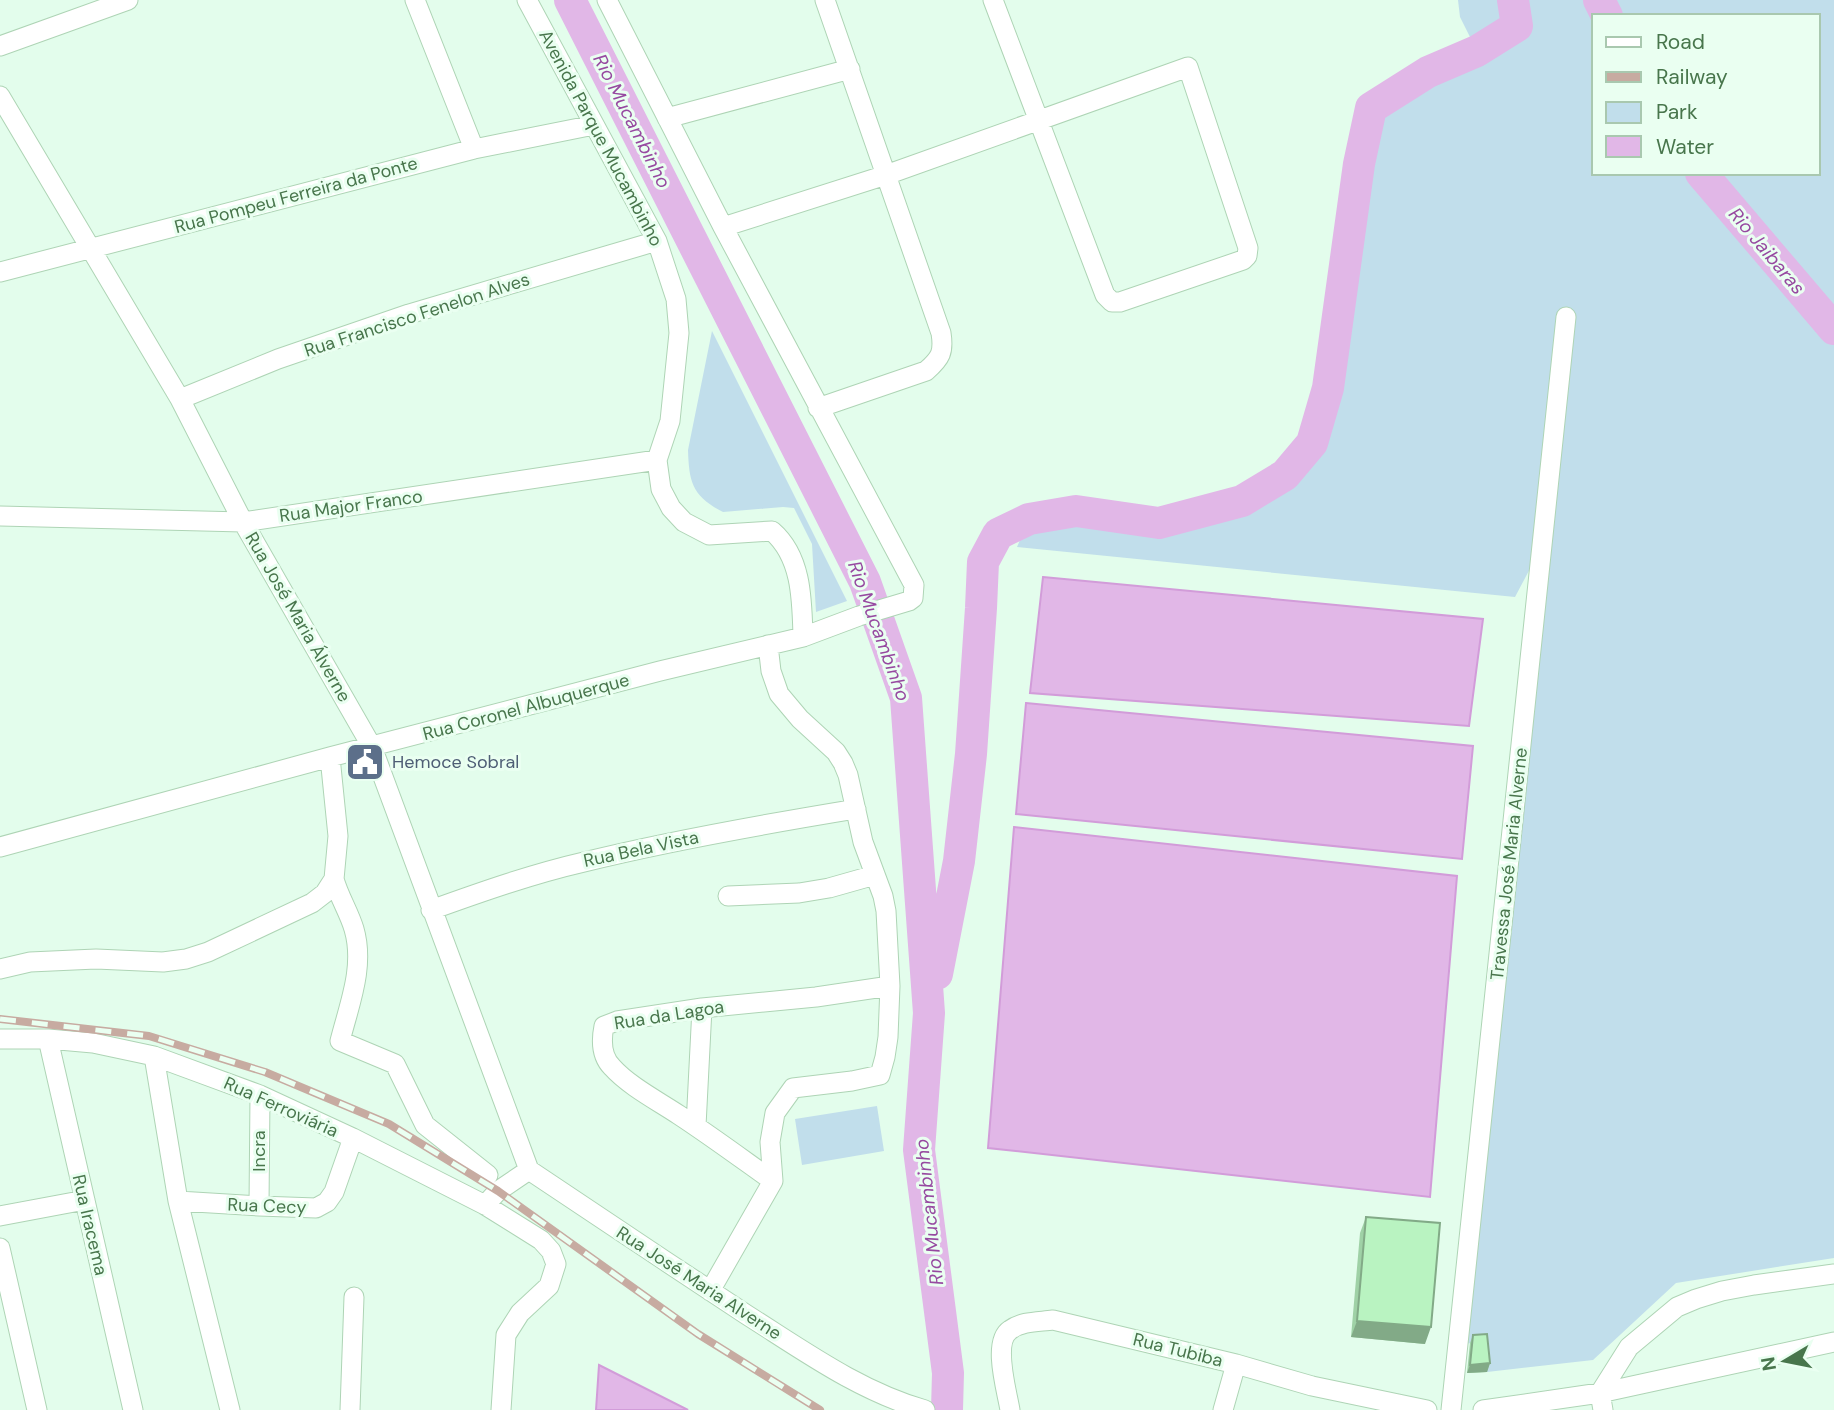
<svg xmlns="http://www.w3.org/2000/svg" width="1834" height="1410" viewBox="0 0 1834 1410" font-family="'DM Sans',sans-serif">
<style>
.green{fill:#c1deeb;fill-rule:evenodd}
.water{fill:#e1b7e7;stroke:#d29cd9;stroke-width:2}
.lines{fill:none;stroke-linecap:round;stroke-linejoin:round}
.river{stroke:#e1b7e7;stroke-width:32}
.street-casing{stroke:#aed4b5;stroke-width:21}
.street{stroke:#fff;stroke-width:19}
.rail-casing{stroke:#c7aba1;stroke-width:8}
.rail{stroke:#eafff1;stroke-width:5;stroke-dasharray:16;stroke-linecap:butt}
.wall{fill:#9fd1a6}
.shaded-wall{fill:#82aa87}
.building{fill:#b9f3c1;stroke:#82aa87;stroke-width:2}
.labels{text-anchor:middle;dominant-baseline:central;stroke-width:6;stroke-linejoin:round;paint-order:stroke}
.street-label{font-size:18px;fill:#48764c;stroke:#eafff1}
.service-label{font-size:18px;fill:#4e5e75;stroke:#eafff1;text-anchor:start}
.water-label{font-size:19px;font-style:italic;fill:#9649a0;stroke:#eafff1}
</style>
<rect width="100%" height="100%" fill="#e3fdec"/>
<!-- green -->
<path class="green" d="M1458,0H1834V1258L1676,1283L1593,1360L1487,1372L1484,1342L1461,1344L1541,548L1515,597L1017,547L1029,519L1076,511L1159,523L1242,501L1285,475L1312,443L1328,388L1359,164L1371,108L1428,72L1477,51L1460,17ZM1594,16H1818V173H1594Z
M712,331L847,601L816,612L812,544L794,508L783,507L723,512C692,496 689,482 688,450Z
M877,1106L884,1151L802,1165L795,1119Z"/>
<!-- water -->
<path class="water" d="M1043,577L1483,619L1469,726L1030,693Z
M1026,703L1473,746L1462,859L1016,814Z
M1014,827L1457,876L1430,1197L988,1148Z
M599,1365L688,1410H596Z"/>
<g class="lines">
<!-- river -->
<path class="river" d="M570,0L865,582L906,698L929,1013L919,1150L948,1373L947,1410
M1599,0L1607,16
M1701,173L1834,329
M937,974L959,861L971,754L981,608L983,562L998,534L1029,519L1076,511L1159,523L1242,501L1285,475L1312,443L1328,388L1359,164L1371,108L1428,72L1477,51L1517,26L1513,0"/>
<defs>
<path id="street" d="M415,0L474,149
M527,0L657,241L676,299L679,333L670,421L657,460L661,489L671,508L684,522L709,535L772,531C802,557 802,600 803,637
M0,46L128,0
M0,96L180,399L243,522L372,747L529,1170
M667,118L850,69
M723,227L886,175L1188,67L1248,248L1247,256L1243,260L1120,302H1112L1105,295L993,0
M0,272L474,149L594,125
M180,399L278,359L409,314L657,241
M818,408L926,371C941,358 944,352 941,333L825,0
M0,516L243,522L657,460
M0,847L330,757L660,671L803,637L859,616L909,601L913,598L914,585L723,227L607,0
M334,879C339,897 349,912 354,929C365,967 349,1005 340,1041L395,1064L425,1125L488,1175
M728,896L799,893L829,888L875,875
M431,910C481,892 532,874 584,862C673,840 765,824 856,809
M0,969L30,962L96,959L163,962L186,959L208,952L312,903L325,893L334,879L338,836L330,757
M0,1039H48L93,1043L154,1056L260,1095L353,1138L485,1205L541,1240L551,1251L556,1264L549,1286L520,1313L506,1335L501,1410
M48,1039L133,1410
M154,1056L178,1201L230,1410
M696,1126L702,1008
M529,1170C602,1219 674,1267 747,1315C804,1351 859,1391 925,1410
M773,1181C742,1159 711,1136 679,1115C658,1101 629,1086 612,1067C601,1056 601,1041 604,1026L617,1021L702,1008L816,997L890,986
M178,1201L259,1206L316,1208L327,1202L334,1192L353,1138
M485,1205L498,1191L529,1170
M259,1206L260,1095
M0,1216L85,1200
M0,1248L37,1410
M710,1291L773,1181L770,1142L775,1113L793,1088L852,1081L880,1075L885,1057L888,1037L890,986L886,911L883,896L863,842L848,775L843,763L836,752L800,719L779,694L771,671L768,645
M350,1410L354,1297
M1010,1410C1007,1391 992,1342 1010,1330C1022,1321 1039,1322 1053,1320L1236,1364L1312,1386L1427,1410
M1223,1410L1236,1364
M1451,1410L1566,317
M1483,1410L1600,1393L1834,1342
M1603,1410L1600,1393L1629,1347L1677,1307L1696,1299L1722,1291L1754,1285L1834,1274"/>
</defs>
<!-- street casing -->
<use href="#street" class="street-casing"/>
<!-- street -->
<use href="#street" class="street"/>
<defs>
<path id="rail" d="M0,1019L149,1036L265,1072L389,1124L498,1191L698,1334L820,1410"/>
</defs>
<!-- rail casing -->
<use href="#rail" class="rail-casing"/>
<!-- rail -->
<use href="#rail" class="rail"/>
</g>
<!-- wall -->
<path class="wall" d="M1366,1217L1425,1344L1351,1337L1360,1233Z
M1473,1335L1490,1363L1487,1372L1467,1373L1470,1343Z"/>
<!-- shaded-wall -->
<path class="shaded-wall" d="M1357,1321L1431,1327L1425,1344L1351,1337Z
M1490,1363L1487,1372L1467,1373L1470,1365Z"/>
<!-- building -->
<path class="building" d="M1366,1217L1440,1223L1431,1327L1357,1321Z
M1487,1334L1490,1363L1470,1365L1473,1335Z"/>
<!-- icons -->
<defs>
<symbol id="civic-square" viewBox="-11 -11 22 22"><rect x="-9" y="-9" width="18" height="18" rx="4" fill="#5c6f8a" stroke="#eafff1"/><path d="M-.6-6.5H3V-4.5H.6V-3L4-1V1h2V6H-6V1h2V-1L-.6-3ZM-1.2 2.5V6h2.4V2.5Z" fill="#fff"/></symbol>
</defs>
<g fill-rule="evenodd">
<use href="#civic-square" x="343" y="740" width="44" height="44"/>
</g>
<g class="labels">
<!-- street labels -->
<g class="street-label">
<text transform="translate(601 138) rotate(62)">Avenida Parque Mucambinho</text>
<text transform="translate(296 195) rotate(-15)">Rua Pompeu Ferreira da Ponte</text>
<text transform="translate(417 315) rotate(-18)">Rua Francisco Fenelon Alves</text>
<text transform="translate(351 506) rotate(-8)">Rua Major Franco</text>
<text transform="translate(298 617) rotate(60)">Rua José Maria Álverne</text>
<text transform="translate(526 707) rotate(-15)">Rua Coronel Albuquerque</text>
<text transform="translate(641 849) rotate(-12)">Rua Bela Vista</text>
<text transform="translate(1509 864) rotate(-84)">Travessa José Maria Alverne</text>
<text transform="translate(669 1015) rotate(-9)">Rua da Lagoa</text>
<text transform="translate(281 1107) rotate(24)">Rua Ferroviária</text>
<text transform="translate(259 1151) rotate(-90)">Incra</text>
<text transform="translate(267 1206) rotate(2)">Rua Cecy</text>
<text transform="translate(90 1225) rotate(77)">Rua Iracema</text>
<text transform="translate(699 1283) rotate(33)">Rua José Maria Alverne</text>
<text transform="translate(1178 1350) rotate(14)">Rua Tubiba</text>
</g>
<!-- service labels -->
<g class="service-label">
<text x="392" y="762">Hemoce Sobral</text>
</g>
<!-- water labels -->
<g class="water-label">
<text transform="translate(632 121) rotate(63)">Rio Mucambinho</text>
<text transform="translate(1767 251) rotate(50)">Rio Jaibaras</text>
<text transform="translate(879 631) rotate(70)">Rio Mucambinho</text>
<text transform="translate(929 1212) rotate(-96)">Rio Mucambinho</text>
</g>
</g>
<!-- legend -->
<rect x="1592" y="14" width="228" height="161" fill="#eafff1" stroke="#a9c8af" stroke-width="2"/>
<rect x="1606" y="37" width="35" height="10" fill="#ffffff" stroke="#a9c8af" stroke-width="2"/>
<text x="1656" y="49" font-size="21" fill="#48764c">Road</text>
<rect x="1606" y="72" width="35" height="10" fill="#c7aba1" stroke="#a9c8af" stroke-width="2"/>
<text x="1656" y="84" font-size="21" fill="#48764c">Railway</text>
<rect x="1606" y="102" width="35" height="21" fill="#c1deeb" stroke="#a9c8af" stroke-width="2"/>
<text x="1656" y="119" font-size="21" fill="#48764c">Park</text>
<rect x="1606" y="136" width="35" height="21" fill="#e1b7e7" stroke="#a9c8af" stroke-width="2"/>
<text x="1656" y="154" font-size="21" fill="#48764c">Water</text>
<!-- north arrow -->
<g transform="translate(1785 1361) rotate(260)" stroke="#eafff1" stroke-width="5" paint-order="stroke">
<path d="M0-5L12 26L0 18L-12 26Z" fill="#48764c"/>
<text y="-10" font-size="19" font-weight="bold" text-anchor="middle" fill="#48764c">N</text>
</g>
</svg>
